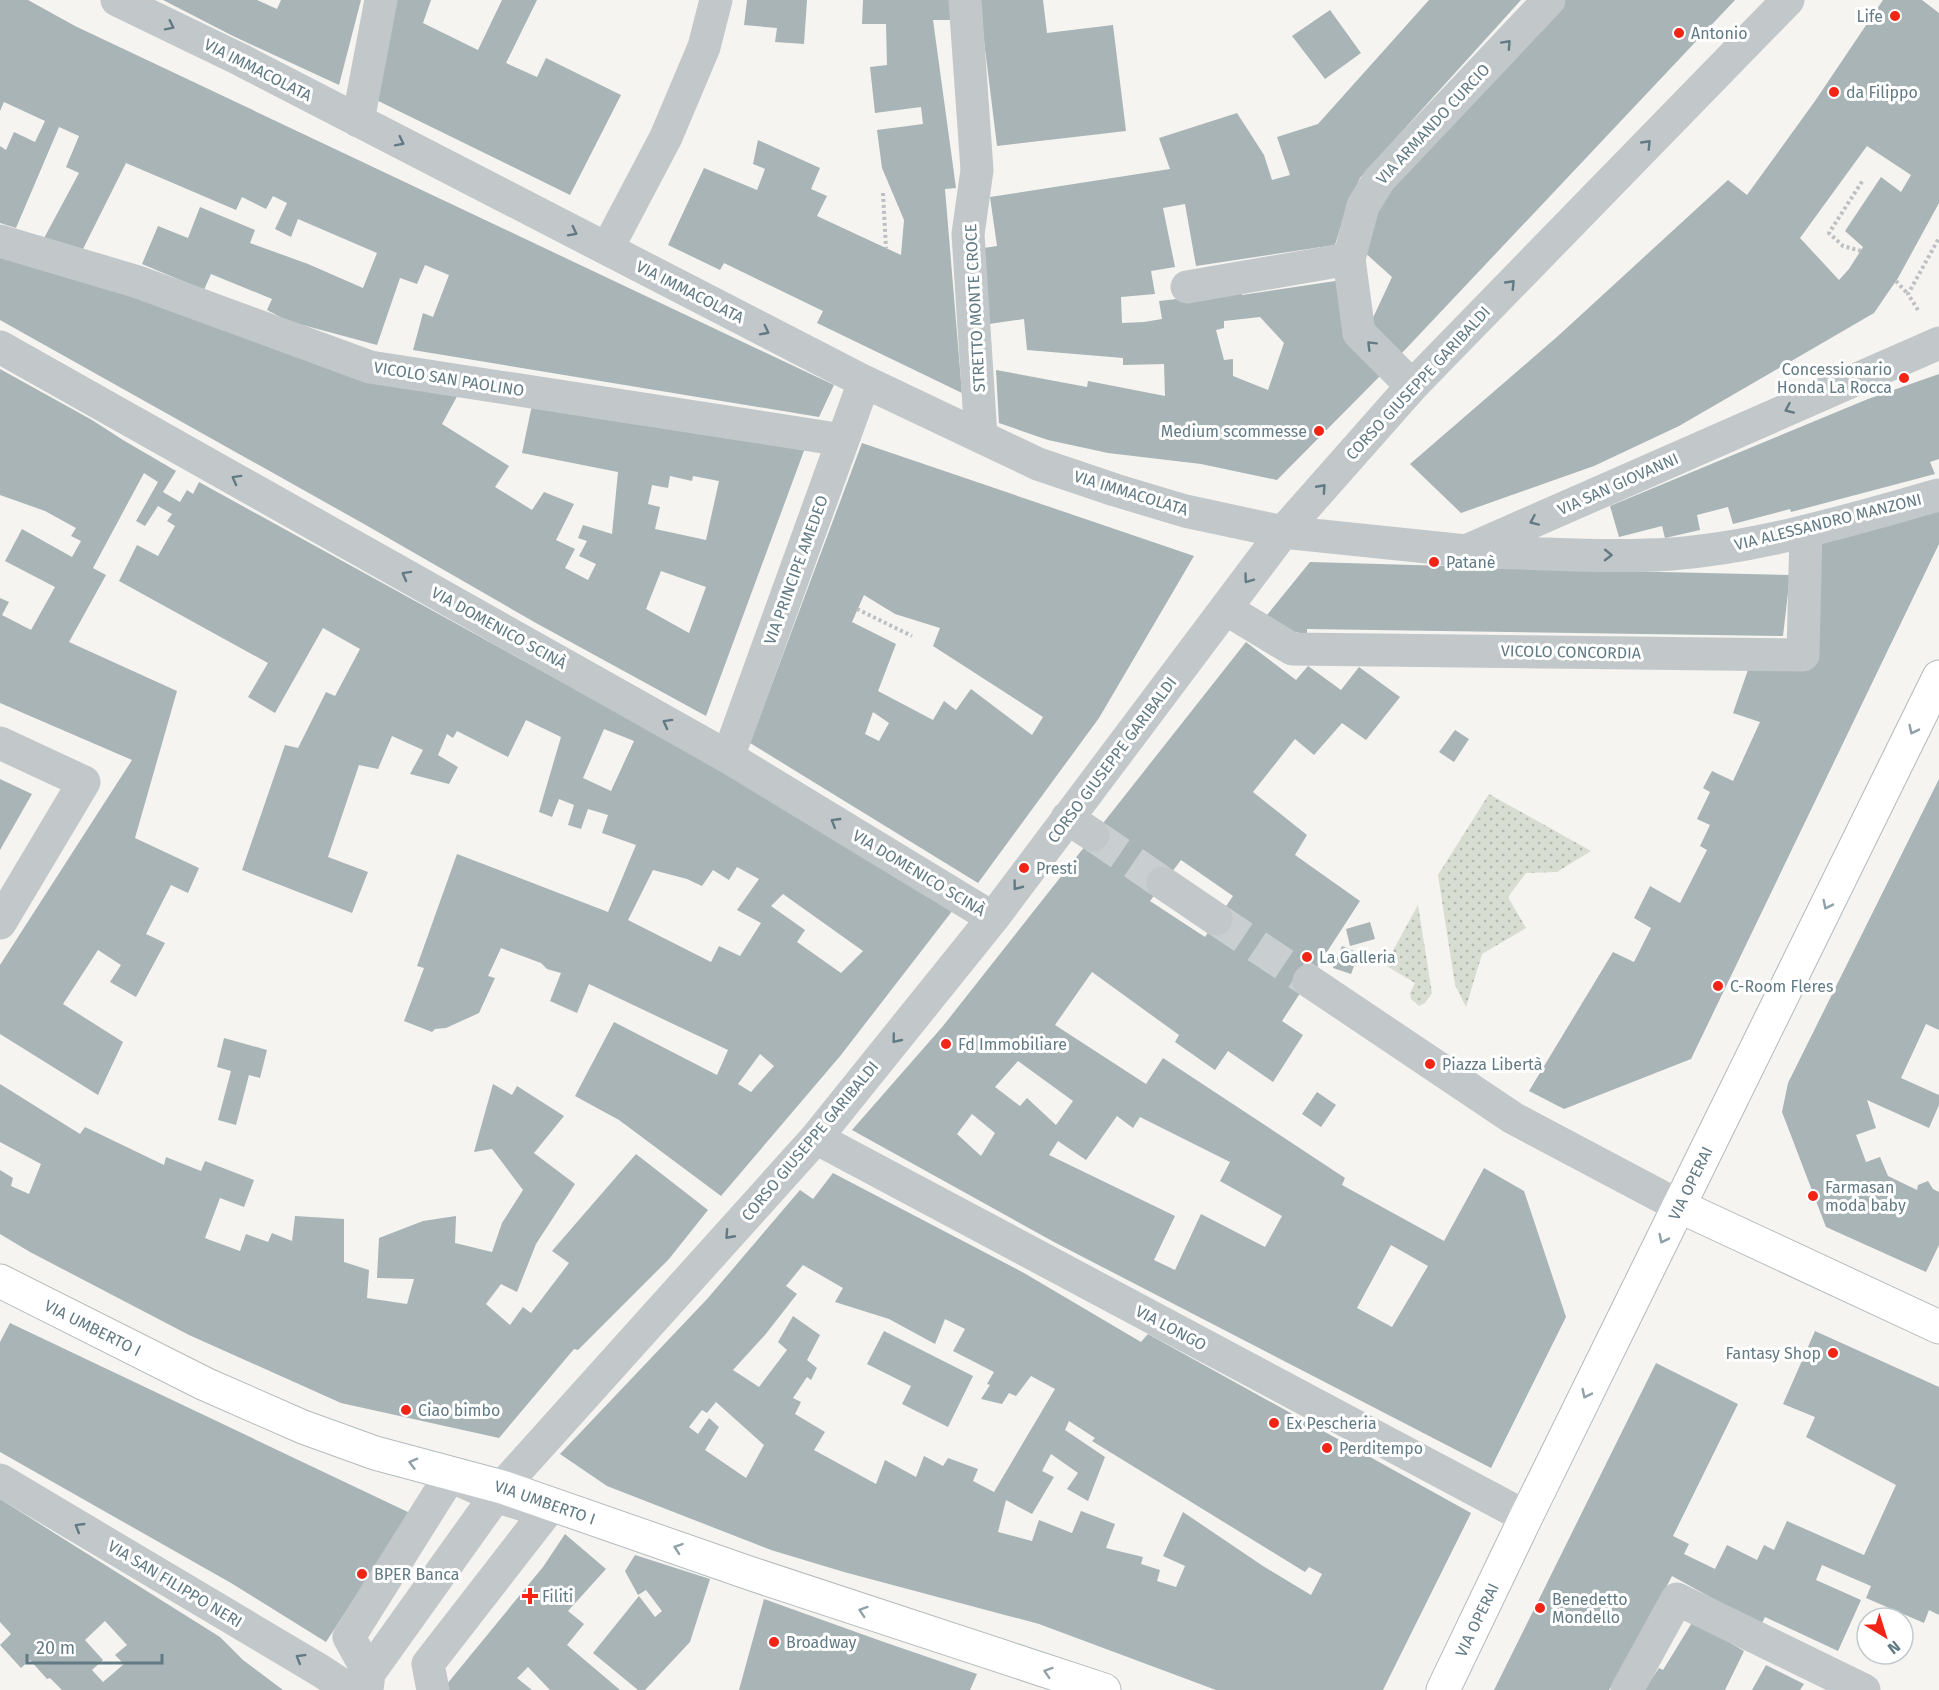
<svg xmlns="http://www.w3.org/2000/svg" width="1939" height="1690" viewBox="0 0 1939 1690" font-family="'Fira Sans',sans-serif">
<style>
.grass{fill:url(#grass-dots)}
.building{fill:#a8b4b6;fill-rule:evenodd}
.lines{fill:none;stroke-linecap:round;stroke-linejoin:round}
.street-tunnel{stroke:#c9cfd0;stroke-width:33;stroke-dasharray:33 16;stroke-linecap:butt}
.secondary-casing{stroke:#b4bbbe;stroke-width:35}
.primary-casing{stroke:#b2b9bc;stroke-width:35}
.path{stroke:#bdc0c2;stroke-width:4;stroke-dasharray:3 3;stroke-linecap:butt}
.street{stroke:#c2c7c9;stroke-width:33}
.secondary{stroke:#fff;stroke-width:33}
.primary{stroke:#fff;stroke-width:33}
.oneway{stroke:#617a84}
.oneway2{stroke:#90a2a9}
.poi-dot{fill:#f12415;stroke:#fff;stroke-width:2}
.labels{text-anchor:middle;dominant-baseline:central;stroke-width:6;stroke-linejoin:round;paint-order:stroke}
.poi-label{font-size:16px;fill:#617a84;stroke:#fff;text-anchor:start}
.street-label{font-size:16px;fill:#617a84;stroke:#fff}
</style>
<defs>
<pattern id="grass-dots" width="8" height="8" patternUnits="userSpaceOnUse" patternTransform="scale(1.5)"><rect width="8" height="8" fill="#d7ddd1"/><path d="M2 2h.1M6 6h.1" fill="none" stroke="#b2b8af" stroke-width="1.8" stroke-linecap="round"/></pattern>
</defs>
<rect width="100%" height="100%" fill="#f5f4f0"/>
<!-- grass -->
<path class="grass" d="M1489,794L1591,851L1557,872L1526,873L1508,897L1526,928L1482,954L1466,1007L1455,985L1438,875Z
M1418,905L1432,993L1425,1003L1419,1006L1411,999L1410,993L1415,983L1385,965Z"/>
<!-- building -->
<path class="building" d="M0,0H28L75,26L834,385L819,417L413,350L423,313L433,317L449,275L425,265L417,284L400,278L377,345L288,321L267,310L272,299L211,274L204,290L142,264L158,226L188,238L200,207L255,230L250,243L308,264L363,288L377,253L298,219L291,237L275,229L287,203L273,196L266,209L242,197L236,210L126,163L81,253L43,240L79,173L66,167L79,136L59,127L16,228L0,223V146L6,150L14,132L35,142L45,121L4,102L0,111Z
M163,0H257L277,9L281,0H361L339,85L233,36Z
M384,0H431L423,23L478,50L502,0H537L506,63L537,77L546,58L621,95L570,195L364,94Z
M747,0H807L804,44L775,42L777,28L744,25Z
M863,0H951V20H933L956,188L945,189L962,393L817,323L823,311L724,263L720,270L668,245L704,168L757,190L765,169L753,164L758,140L820,168L811,189L827,196L817,216L901,255L904,220L882,168L877,130L923,124L921,107L875,113L870,67L887,65L886,24H862Z
M979,0H1043L1047,33L1113,25L1126,131L997,146Z
M1429,0H1521L1360,178L1344,216L1335,245L1196,266L1185,204L1163,208L1175,267L1151,271L1155,294L1121,297L1122,323L1144,322L1162,319L1159,301L1241,292L1242,295L1342,280L1380,376L1277,480L1201,464L1108,453L1048,440L999,423L996,370L1087,387L1088,381L1165,396L1164,364L1123,365V358L1027,350L1024,319L989,324L977,249L997,246L990,197L1170,169L1159,138L1237,113L1264,155L1272,180L1290,175L1277,137L1318,124ZM1260,317L1284,343L1268,390L1233,376V359L1224,360L1216,330L1224,328V321Z
M1562,0H1735L1401,354L1371,322L1392,277L1363,251L1371,212Z
M1883,0H1922L1939,13V203L1898,278L1874,313L1679,426L1594,466L1461,513L1410,464L1558,336L1728,180L1747,195L1815,101ZM1867,146L1911,175L1901,192L1881,177L1845,231L1863,247L1849,269L1839,280L1800,238Z
M1330,10L1361,53L1325,79L1292,36Z
M0,254L461,389L442,424L509,466L495,487L532,510L544,492L574,504L556,540L575,549L565,568L588,580L596,564L579,556L587,541L578,538L583,525L612,534L618,472L522,453L533,400L805,448L706,716L536,623L364,524L0,320ZM670,476L692,481L693,476L719,481L706,540L655,529L660,507L648,504L652,485L668,488ZM661,571L706,587L689,633L646,609Z
M0,369L92,420L123,440L176,471L163,492L180,502L187,490L193,494L199,482L691,753L953,910L841,1055L721,1196L619,1120L575,1096L614,1022L717,1075L728,1050L589,984L577,1013L550,1001L561,973L547,969L541,963L501,948L488,976L495,978L479,1013L446,1028L435,1029L432,1032L404,1021L424,968L417,966L457,854L608,912L636,845L602,833L608,815L588,809L581,829L568,825L574,805L559,799L552,817L539,812L561,737L526,720L508,757L457,731L453,738L447,734L438,755L458,767L449,784L410,774L423,750L392,736L378,769L359,765L328,857L368,872L352,913L242,870L285,745L298,748L326,692L335,696L360,649L323,628L275,713L248,697L268,663L119,581L137,545L158,556L175,526L167,521L172,514L158,506L145,526L136,521L158,482L144,473L93,568L106,575L69,642L177,691L135,838L199,868L188,893L171,885L146,934L165,943L136,997L110,982L121,965L98,950L63,1004L123,1042L98,1095L0,1034V965L132,760L0,703V598L9,602L2,615L31,630L55,587L5,561L22,529L72,557L81,541L71,536L76,528L45,511L0,495ZM604,729L634,741L611,791L583,778ZM737,867L759,879L737,910L761,923L740,956L719,946L711,962L628,920L653,870L687,879L702,886L713,870L729,880ZM783,894L863,951L841,973L797,942L805,930L771,906ZM760,1054L774,1066L751,1092L738,1084Z
M1939,374V459L1930,462L1935,474L1791,512L1790,509L1733,524L1728,507L1697,515L1700,530L1665,538L1662,526L1619,537L1610,506L1868,399Z
M862,443L1194,556L1099,718L978,883L750,743ZM864,595L895,614L940,628L933,646L1043,717L1032,735L971,689L956,710L944,701L933,720L878,691L896,644L852,622ZM873,712L889,723L879,741L865,734Z
M1939,509V544L1691,1059L1564,1109L1529,1091L1613,952L1634,962L1651,928L1634,918L1650,886L1680,903L1707,850L1700,846L1710,825L1697,819L1710,792L1703,788L1712,771L1733,781L1760,722L1733,713L1750,664L1809,665L1822,535Z
M1310,562L1661,572L1790,575L1783,636L1307,629V635L1280,628L1263,620Z
M1246,642L1296,680L1308,666L1341,690L1359,667L1400,697L1366,740L1342,723L1314,755L1295,739L1253,792L1307,835L1295,855L1360,901L1282,1021L1303,1035L1273,1082L1228,1051L1215,1070L1175,1042L1179,1035L1092,972L1055,1025L1146,1084L1163,1058L1345,1178L1342,1185L1444,1241L1484,1168L1524,1191L1566,1317L1491,1468L1054,1242L852,1130L943,1026ZM1181,860L1233,896L1205,937L1150,901ZM1018,1061L1073,1101L1056,1125L1027,1098L1020,1106L995,1087ZM972,1114L995,1133L981,1156L957,1134ZM1117,1116L1133,1128L1140,1117L1230,1162L1220,1181L1282,1216L1265,1247L1201,1214L1175,1270L1154,1260L1175,1216L1049,1155L1058,1141L1086,1160ZM1391,1245L1428,1266L1392,1327L1357,1308Z
M1455,730L1469,739L1454,762L1439,752Z
M0,779L32,794L0,850Z
M1939,779V1030L1926,1024L1901,1078L1939,1095V1105L1929,1128L1867,1100L1876,1128L1856,1135L1866,1162L1880,1157L1888,1176L1917,1190L1918,1185L1928,1181L1933,1189L1939,1192V1245L1926,1272L1826,1227L1782,1112L1788,1083Z
M1370,922L1375,939L1350,946L1346,929Z
M1342,946L1359,953L1351,974L1333,968Z
M224,1038L267,1050L260,1078L249,1075L236,1125L218,1120L231,1071L217,1067Z
M0,1084L80,1134L85,1127L164,1165L166,1157L201,1171L205,1161L254,1180L244,1207L220,1198L205,1238L210,1240L240,1251L246,1234L268,1242L272,1233L292,1241L295,1216L344,1219V1262L369,1270L367,1298L407,1304L414,1279L377,1278L379,1238L423,1221L456,1216L455,1243L492,1252L502,1223L523,1190L492,1149L474,1152L493,1084L512,1095L517,1086L564,1116L534,1153L575,1184L536,1244L517,1292L501,1284L486,1304L510,1325L523,1307L531,1313L569,1263L552,1251L636,1154L708,1210L669,1259L578,1350L574,1349L499,1438L341,1403L189,1335L30,1252L0,1234V1170L13,1178L11,1186L29,1194L41,1164L0,1142Z
M1317,1092L1336,1105L1321,1127L1302,1114Z
M833,1173L1024,1273L1141,1342L1148,1334L1471,1513L1383,1690H1216L1039,1624L844,1572L771,1550L607,1486L560,1454L708,1298L800,1190L813,1199ZM803,1265L843,1288L835,1302L889,1319L935,1344L945,1319L965,1329L953,1351L994,1372L987,1384L990,1385L981,1399L1002,1404L1009,1393L1016,1396L1031,1376L1055,1389L994,1492L973,1481L978,1469L948,1458L943,1466L924,1456L916,1477L885,1460L876,1484L814,1450L825,1432L795,1414L801,1402L793,1398L807,1377L811,1380L817,1368L807,1360L820,1335L793,1316L778,1342L787,1350L759,1387L733,1370L765,1335L797,1294L786,1286ZM716,1402L764,1445L746,1478L705,1450L719,1427L709,1418L698,1434L689,1427L702,1410L707,1413ZM1069,1421L1095,1438L1092,1441L1305,1572L1309,1567L1322,1574L1311,1595L1263,1566L1183,1512L1163,1556L1185,1566L1176,1587L1157,1581L1160,1570L1141,1564L1143,1557L1106,1548L1115,1524L1081,1511L1072,1533L1039,1520L1032,1541L998,1532L1006,1500L1032,1514L1054,1477L1042,1471L1051,1454L1078,1473L1067,1489L1088,1501L1105,1457L1065,1430Z
M10,1323L410,1513L326,1642L231,1583L0,1452V1342Z
M884,1331L973,1376L948,1427L902,1404L911,1386L867,1364Z
M1815,1331L1939,1387V1615L1929,1610L1924,1623L1866,1598L1871,1586L1822,1565L1816,1580L1861,1600L1838,1651L1765,1617L1761,1625L1672,1576L1641,1636L1609,1690H1494L1656,1363L1738,1404L1673,1536L1689,1544L1684,1554L1715,1569L1727,1545L1757,1560L1764,1545L1774,1550L1787,1521L1864,1555L1896,1485L1806,1437L1815,1417L1783,1404Z
M0,1499L220,1637L243,1660L283,1690H62L50,1678L47,1679L30,1660L21,1668L0,1645L11,1634L0,1622ZM105,1621L127,1645L115,1655L124,1664L103,1682L92,1670L103,1660L85,1640Z
M565,1534L606,1569L568,1611L584,1624L567,1645L620,1690H550L528,1667L517,1678L532,1690H442L543,1567Z
M635,1555L710,1579L690,1642L645,1690H638L593,1653L639,1596L655,1617L662,1611L646,1590L638,1595L625,1571Z
M764,1599L881,1641L977,1674L970,1690H739Z
M1693,1621L1744,1651L1725,1690H1644L1659,1668L1663,1670Z
M1766,1665L1804,1684L1800,1690H1752Z"/>
<g class="lines">
<!-- street-tunnel -->
<path class="street-tunnel" d="M1093,835L1163,883
M1216,919L1309,981"/>
<defs>
<g id="secondary">
<path d="M1679,1206L1939,1327"/>
<path id="s1" d="M0,1281L205,1384L303,1427L375,1453L502,1487L752,1574L1104,1690"/>
</g>
<g id="primary">
<path id="s2" d="M1443,1690L1526,1517L1939,677"/>
</g>
</defs>
<!-- secondary casing -->
<use href="#secondary" class="secondary-casing"/>
<!-- primary casing -->
<use href="#primary" class="primary-casing"/>
<!-- path -->
<path class="path" d="M883,193L886,248
M1861,251L1843,246L1829,233L1863,180
M1896,281L1908,294
M1918,310L1908,294L1939,238
M857,609L912,636"/>
<!-- street -->
<path class="street" d="M117,0L241,60L861,380L1038,464L1115,490L1185,511L1283,532L1466,551L1939,343
M965,0L977,170L968,234L981,437
M358,121L381,0
M0,241L138,282L370,367L843,440
M607,249L666,137L704,47L716,0
M1187,287L1349,259
M0,347L728,757L993,918
M1412,386L1359,333L1349,259L1363,206L1379,180L1549,0
M1477,552C1542,553 1608,558 1672,554C1763,547 1852,519 1939,495
M1226,609L1292,649L1803,655L1806,531
M0,743L84,782L0,923
M728,757L864,382
M1067,818L1093,835
M1163,883L1216,919
M1309,981L1513,1118L1679,1206
M816,1138L1526,1517
M0,1480L321,1671L350,1690
M357,1690L502,1487L816,1138L993,918L1283,532L1412,386L1788,0
M367,1690L369,1673L349,1637L450,1476L495,1496L546,1512L428,1664L433,1690
M1627,1690L1677,1599L1864,1690"/>
<!-- secondary -->
<use href="#secondary" class="secondary"/>
<!-- primary -->
<use href="#primary" class="primary"/>
</g>
<!-- one-way arrows -->
<defs><path id="oneway-chevron" d="M-2-3.5L2.5 0L-2 3.5" fill="none" stroke-width="1.6" stroke-linecap="round" stroke-linejoin="round" transform="scale(1.5)"/></defs>
<g class="oneway">
<use href="#oneway-chevron" transform="translate(170 26) rotate(26)"/>
<use href="#oneway-chevron" transform="translate(1507 44) rotate(-47)"/>
<use href="#oneway-chevron" transform="translate(400 142) rotate(27)"/>
<use href="#oneway-chevron" transform="translate(1647 144) rotate(-46)"/>
<use href="#oneway-chevron" transform="translate(573 232) rotate(27)"/>
<use href="#oneway-chevron" transform="translate(1511 284) rotate(-46)"/>
<use href="#oneway-chevron" transform="translate(765 331) rotate(27)"/>
<use href="#oneway-chevron" transform="translate(1371 345) rotate(-135)"/>
<use href="#oneway-chevron" transform="translate(1789 409) rotate(156)"/>
<use href="#oneway-chevron" transform="translate(236 479) rotate(-151)"/>
<use href="#oneway-chevron" transform="translate(1322 488) rotate(-48)"/>
<use href="#oneway-chevron" transform="translate(1534 521) rotate(156)"/>
<use href="#oneway-chevron" transform="translate(1608 555) rotate(1)"/>
<use href="#oneway-chevron" transform="translate(406 575) rotate(-151)"/>
<use href="#oneway-chevron" transform="translate(1248 579) rotate(126)"/>
<use href="#oneway-chevron" transform="translate(667 723) rotate(-151)"/>
<use href="#oneway-chevron" transform="translate(835 822) rotate(-149)"/>
<use href="#oneway-chevron" transform="translate(1017 886) rotate(127)"/>
<use href="#oneway-chevron" transform="translate(896 1039) rotate(129)"/>
<use href="#oneway-chevron" transform="translate(729 1235) rotate(132)"/>
<use href="#oneway-chevron" transform="translate(79 1527) rotate(-149)"/>
<use href="#oneway-chevron" transform="translate(300 1658) rotate(-149)"/>
</g>
<g class="oneway2">
<use href="#oneway-chevron" transform="translate(1913 730) rotate(116)"/>
<use href="#oneway-chevron" transform="translate(1827 905) rotate(116)"/>
<use href="#oneway-chevron" transform="translate(1663 1239) rotate(116)"/>
<use href="#oneway-chevron" transform="translate(1586 1394) rotate(116)"/>
<use href="#oneway-chevron" transform="translate(413 1463) rotate(-165)"/>
<use href="#oneway-chevron" transform="translate(678 1548) rotate(-161)"/>
<use href="#oneway-chevron" transform="translate(863 1611) rotate(-162)"/>
<use href="#oneway-chevron" transform="translate(1048 1672) rotate(-162)"/>
</g>
<!-- markers -->
<g class="poi-dot">
<circle cx="1895" cy="16" r="6"/>
<circle cx="1679" cy="33" r="6"/>
<circle cx="1834" cy="92" r="6"/>
<circle cx="1904" cy="378" r="6"/>
<circle cx="1319" cy="431" r="6"/>
<circle cx="1434" cy="562" r="6"/>
<circle cx="1024" cy="868" r="6"/>
<circle cx="1307" cy="957" r="6"/>
<circle cx="1718" cy="986" r="6"/>
<circle cx="946" cy="1044" r="6"/>
<circle cx="1430" cy="1064" r="6"/>
<circle cx="1813" cy="1196" r="6"/>
<circle cx="1833" cy="1353" r="6"/>
<circle cx="406" cy="1410" r="6"/>
<circle cx="1274" cy="1423" r="6"/>
<circle cx="1327" cy="1448" r="6"/>
<circle cx="362" cy="1574" r="6"/>
<path d="M527 1587h6v6h6v6h-6v6h-6v-6h-6v-6h6z"/>
<circle cx="1540" cy="1608" r="6"/>
<circle cx="774" cy="1642" r="6"/>
</g>
<g class="labels">
<!-- poi labels -->
<g class="poi-label">
<text x="1883" y="16" text-anchor="end">Life</text>
<text x="1691" y="33">Antonio</text>
<text x="1846" y="92">da Filippo</text>
<text x="1892" y="369" text-anchor="end">Concessionario<tspan x="1892" dy="18">Honda La Rocca</tspan></text>
<text x="1307" y="431" text-anchor="end">Medium scommesse</text>
<text x="1446" y="562">Patanè</text>
<text x="1036" y="868">Presti</text>
<text x="1319" y="957">La Galleria</text>
<text x="1730" y="986">C-Room Fleres</text>
<text x="958" y="1044">Fd Immobiliare</text>
<text x="1442" y="1064">Piazza Libertà</text>
<text x="1825" y="1187">Farmasan<tspan x="1825" dy="18">moda baby</tspan></text>
<text x="1821" y="1353" text-anchor="end">Fantasy Shop</text>
<text x="418" y="1410">Ciao bimbo</text>
<text x="1286" y="1423">Ex Pescheria</text>
<text x="1339" y="1448">Perditempo</text>
<text x="374" y="1574">BPER Banca</text>
<text x="542" y="1596">Filiti</text>
<text x="1552" y="1599">Benedetto<tspan x="1552" dy="18">Mondello</tspan></text>
<text x="786" y="1642">Broadway</text>
</g>
<!-- street labels -->
<g class="street-label">
<text transform="translate(258 70) rotate(27)">VIA IMMACOLATA</text>
<text transform="translate(1433 124) rotate(-47)">VIA ARMANDO CURCIO</text>
<text transform="translate(690 292) rotate(27)">VIA IMMACOLATA</text>
<text transform="translate(975 308) rotate(-93)">STRETTO MONTE CROCE</text>
<text transform="translate(449 379) rotate(9)">VICOLO SAN PAOLINO</text>
<text transform="translate(1418 383) rotate(-47)">CORSO GIUSEPPE GARIBALDI</text>
<text transform="translate(1618 484) rotate(-24)">VIA SAN GIOVANNI</text>
<text transform="translate(1131 493) rotate(17)">VIA IMMACOLATA</text>
<text transform="translate(1828 522) rotate(-14)">VIA ALESSANDRO MANZONI</text>
<text transform="translate(796 570) rotate(-70)">VIA PRINCIPE AMEDEO</text>
<text transform="translate(499 628) rotate(29)">VIA DOMENICO SCINÀ</text>
<text transform="translate(1571 652) rotate(1)">VICOLO CONCORDIA</text>
<text transform="translate(1112 760) rotate(-53)">CORSO GIUSEPPE GARIBALDI</text>
<text transform="translate(919 873) rotate(31)">VIA DOMENICO SCINÀ</text>
<text transform="translate(810 1141) rotate(-50)">CORSO GIUSEPPE GARIBALDI</text>
<text stroke="none"><textPath href="#s2" startOffset="564">VIA OPERAI</textPath></text>
<text stroke="none"><textPath href="#s1" startOffset="104">VIA UMBERTO I</textPath></text>
<text transform="translate(1171 1328) rotate(28)">VIA LONGO</text>
<text stroke="none"><textPath href="#s1" startOffset="590">VIA UMBERTO I</textPath></text>
<text transform="translate(175 1584) rotate(31)">VIA SAN FILIPPO NERI</text>
<text stroke="none"><textPath href="#s2" startOffset="78">VIA OPERAI</textPath></text>
</g>
</g>
<!-- north arrow -->
<g transform="translate(1885 1636) rotate(142)"><circle r="28" fill="#ffffff" stroke="#c0cace" stroke-width="1.5"/>
<path d="M0-4.5L10 22L0 15L-10 22Z" fill="#f12415"/>
<text y="-9" font-size="16" font-weight="bold" text-anchor="middle" fill="#617a84">N</text>
</g>
<!-- scale -->
<path d="M27 1654v9h135v-9" fill="none" stroke="#617a84" stroke-width="3"/>
<text x="36" y="1654" font-size="18" fill="#617a84" stroke="#ffffff" stroke-width="4.5" paint-order="stroke">20 m</text>
</svg>
